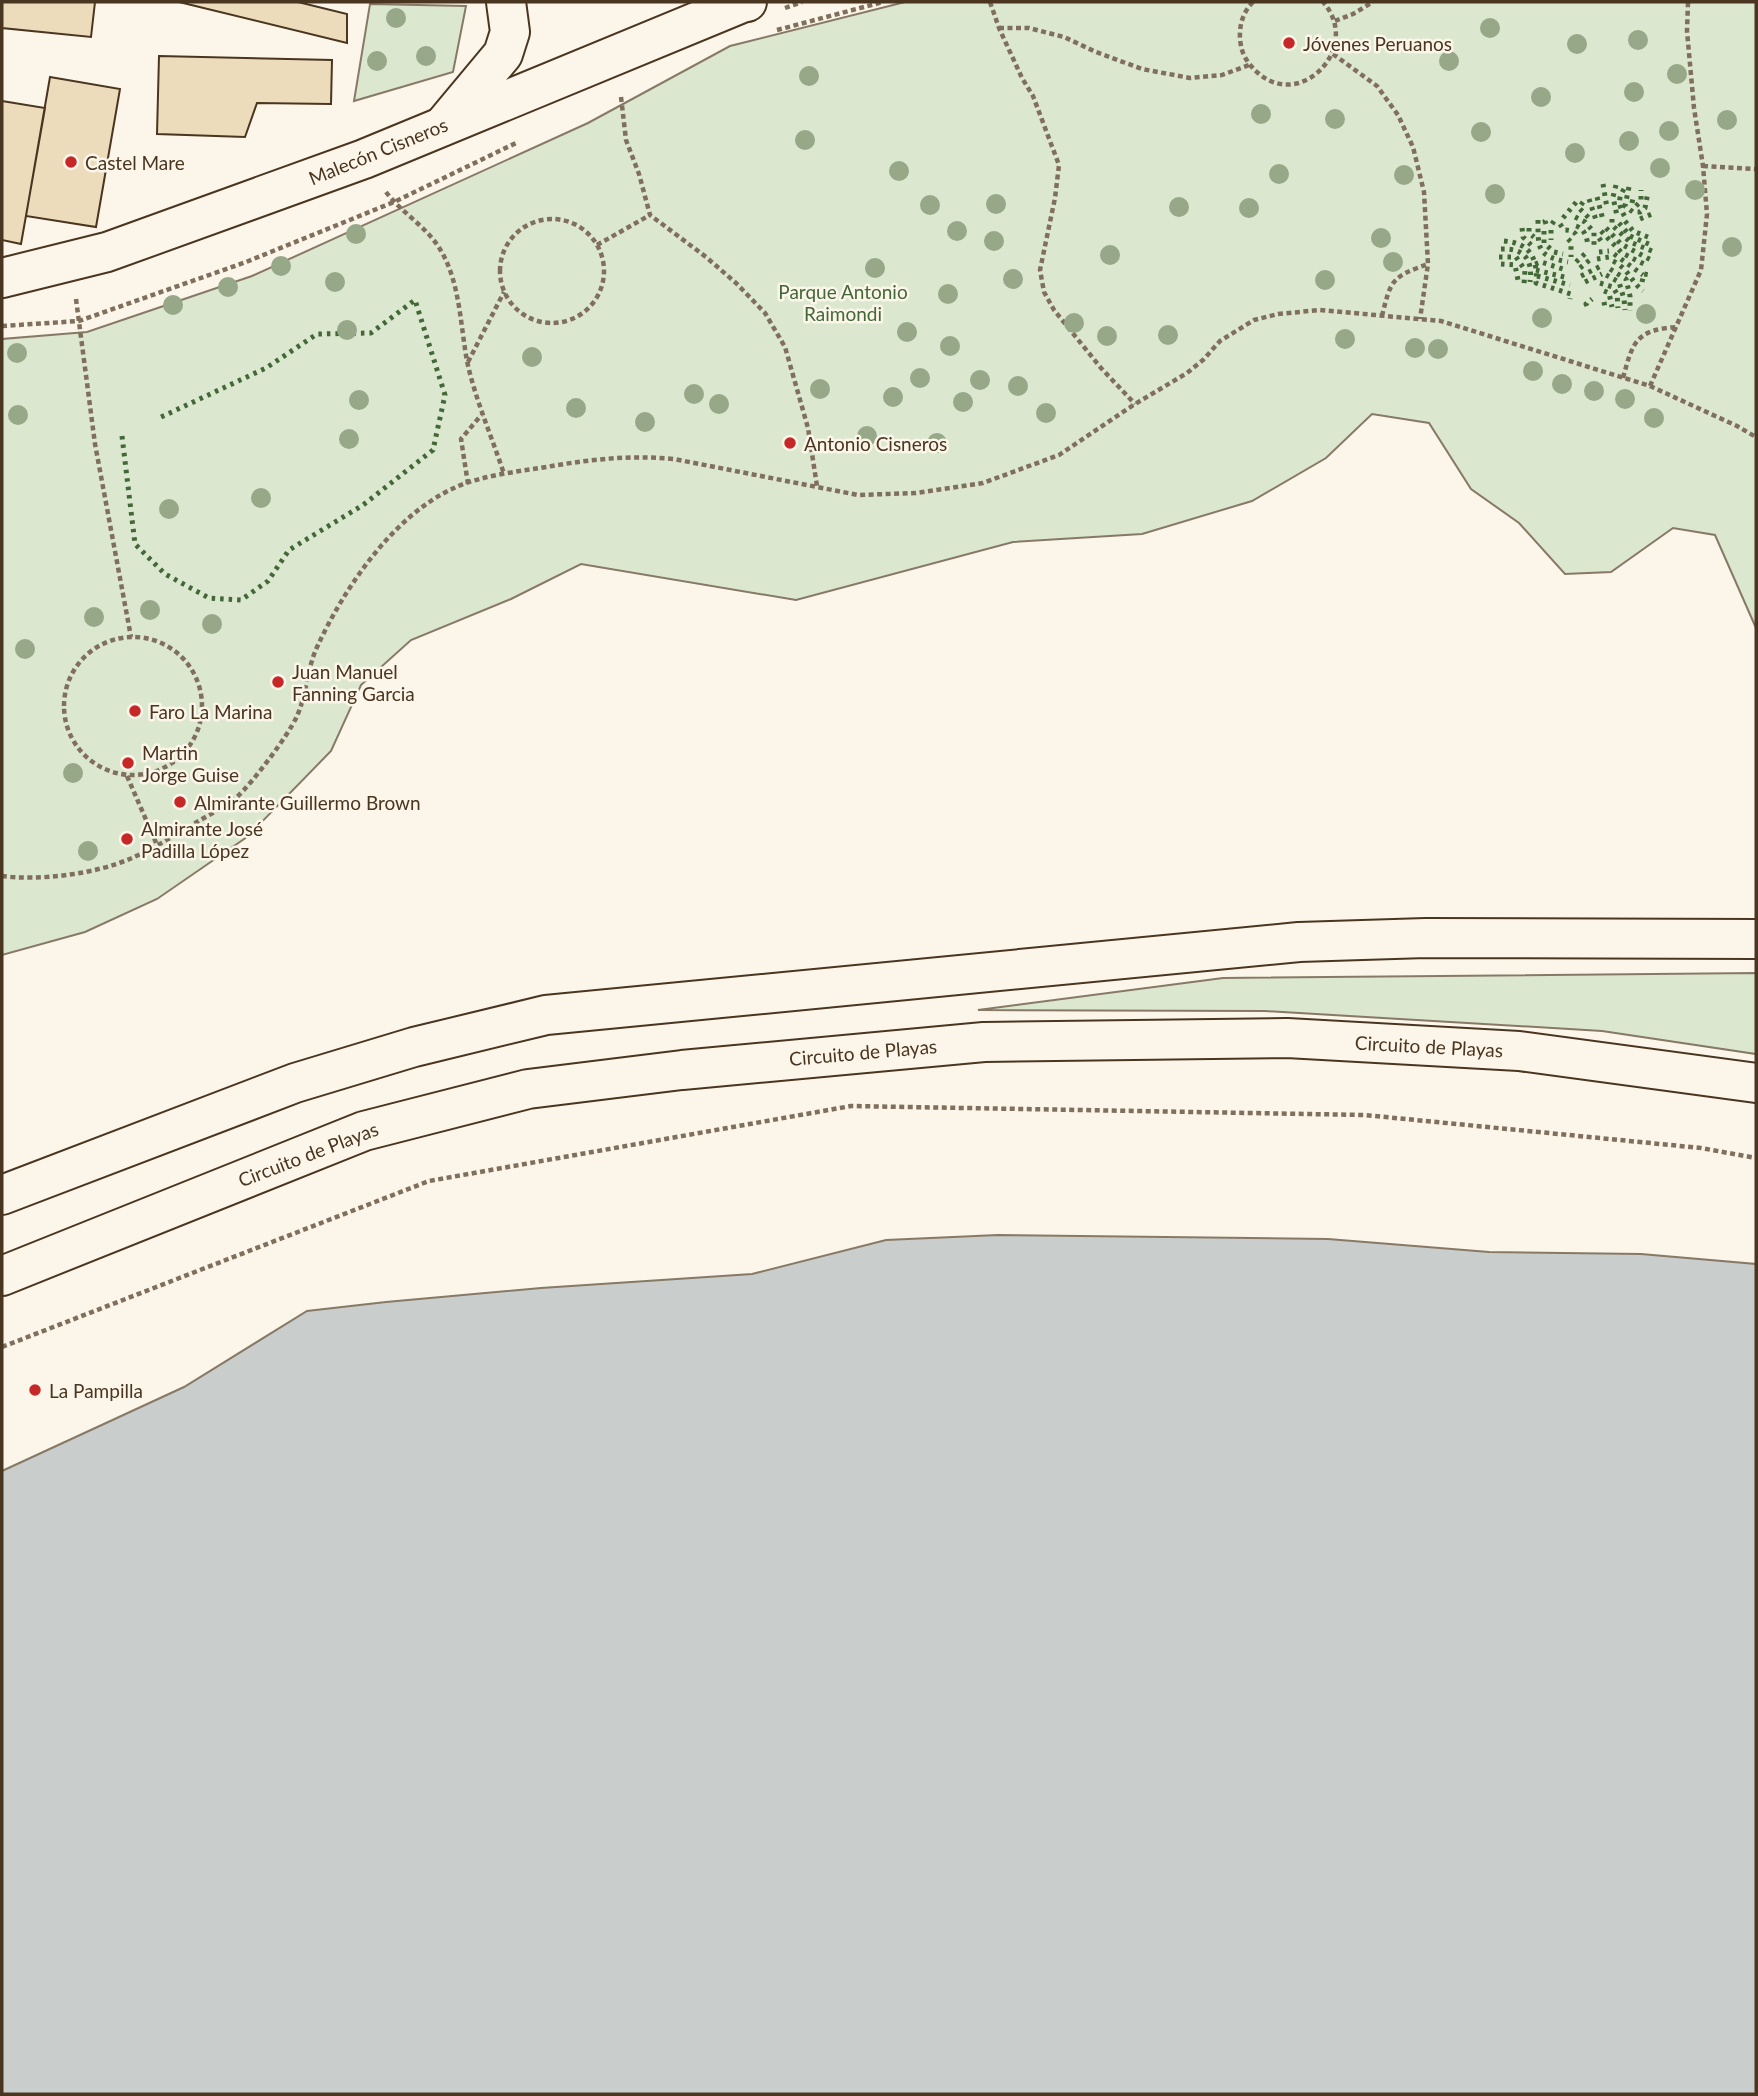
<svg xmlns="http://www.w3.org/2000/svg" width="1758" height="2096" viewBox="0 0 1758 2096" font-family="Lato,sans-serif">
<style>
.green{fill:#dce7d0;stroke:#887966;stroke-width:2}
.water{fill:#c9cecd;stroke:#887966;stroke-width:2}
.building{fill:#ecdcbc;stroke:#4a3520;stroke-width:2}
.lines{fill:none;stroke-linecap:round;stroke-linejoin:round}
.tertiary-casing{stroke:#4a3520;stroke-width:42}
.secondary-casing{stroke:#4a3520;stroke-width:42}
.trunk-casing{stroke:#4a3520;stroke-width:42}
.path{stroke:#7f6f5c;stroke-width:4.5;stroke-dasharray:5 3.5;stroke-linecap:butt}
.tertiary{stroke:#fbf6e9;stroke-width:38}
.secondary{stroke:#fbf6e9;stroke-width:38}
.trunk{stroke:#fbf6e9;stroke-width:38}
.hedge{stroke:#436837;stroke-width:5;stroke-dasharray:3.5 5;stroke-linecap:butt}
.tree{fill:#96a887}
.poi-dot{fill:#c62828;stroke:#fbf6e9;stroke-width:2.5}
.labels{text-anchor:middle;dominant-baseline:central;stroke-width:5;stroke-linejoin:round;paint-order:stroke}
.poi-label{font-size:19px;fill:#4a3520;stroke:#fbf6e9;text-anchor:start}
.street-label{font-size:19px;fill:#4a3520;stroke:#fbf6e9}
.park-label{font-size:19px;fill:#436837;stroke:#fbf6e9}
</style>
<rect width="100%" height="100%" fill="#fbf6e9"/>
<!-- green -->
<path class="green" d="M905,2H1756V628L1715,535L1673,528L1611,572L1565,574L1519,523L1471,489L1429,423L1372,414L1326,458L1252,501L1142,534L1013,542L796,600L581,564L511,599L411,640L361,685L331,751L247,837L157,899L85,932L2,955V339L87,332L252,276L588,123L730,46Z
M370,4L466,6L453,72L354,101Z
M1756,973V1054L1602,1031L1265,1011L978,1010L1223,978Z"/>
<!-- water -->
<path class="water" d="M998,1235L1328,1239L1489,1252L1641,1254L1756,1264V2094H2V1471L184,1387L307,1311L386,1302L541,1288L752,1274L886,1240Z"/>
<!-- building -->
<path class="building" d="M2,2H95L91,37L2,28Z
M179,2H298L347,14V43Z
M159,56L332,60L331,104L257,103L245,137L157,134Z
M50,77L120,89L96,227L26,216Z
M2,101L45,108L21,244L2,240Z"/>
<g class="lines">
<defs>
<path id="tertiary" d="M2,278L107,252L364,159L742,3"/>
<path id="secondary" d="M723,2H747
M443,126L503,54L510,32L506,2"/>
<path id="trunk" d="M2,1195L295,1083L414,1047L546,1015L1299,942L1426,938L1756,939
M2,1276L364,1131L528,1089L682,1070L984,1042L1287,1038L1519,1051L1756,1083"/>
</defs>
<!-- tertiary casing -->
<use href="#tertiary" class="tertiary-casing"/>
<!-- secondary casing -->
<use href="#secondary" class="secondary-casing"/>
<!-- trunk casing -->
<use href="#trunk" class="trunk-casing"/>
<!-- path -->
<path class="path" d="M990,2L999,28L1022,78L1033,96L1059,165L1055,198L1040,270L1044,292L1054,310L1101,368L1135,404
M1253,2C1241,14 1238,30 1241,46C1243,57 1250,66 1258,73C1301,111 1363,47 1323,2
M785,8L802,2
M1335,21L1353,14L1373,2
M999,28H1029L1064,37L1096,52L1142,69L1190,78L1222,75L1249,65
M777,30L883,2
M1333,54L1377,86L1398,115L1413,147L1424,192L1428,264L1420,319
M621,97L626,140L639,174L650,215L706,257L736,283L765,313L785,347L808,428L817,486
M1703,166L1756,169
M386,192C401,212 424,225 438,246C460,279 460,323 467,361C475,399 492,437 504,474
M500 271a52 52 0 1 1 104 0a52 52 0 1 1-104 0Z
M597,245L650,215
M76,299L95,444L131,637
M1382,316C1391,279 1392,277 1428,264
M2,326L79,321L246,262L394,202L518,142
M468,362L504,292
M1623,378C1633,341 1636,330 1677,327
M1650,386L1701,270L1707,214L1703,166L1694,108L1687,31L1688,2
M468,484L461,439L483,413
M64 706a69 69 0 1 1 138 0a69 69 0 1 1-138 0Z
M127,776L157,845
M2,876C40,881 96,874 132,858C154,848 176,835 197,822C210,814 226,807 237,797C253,782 288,736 297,716C307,694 307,667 318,645C345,587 394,515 454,488C481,475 523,471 552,466C593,459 632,455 674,459L858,495L916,493L983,483L1059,455L1135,404L1187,373L1203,360L1220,341L1254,320L1278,314L1320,310L1441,321L1650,386L1737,426L1756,437
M2,1347L429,1181L851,1106L1365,1115L1701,1148L1756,1158"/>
<!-- tertiary -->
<use href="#tertiary" class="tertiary"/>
<!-- secondary -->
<use href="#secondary" class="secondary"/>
<!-- trunk -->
<use href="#trunk" class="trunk"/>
<!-- hedge -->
<path class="hedge" d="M1603,184L1607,208
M1616,185L1613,197L1617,216
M1629,187L1625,206L1633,212H1640L1645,208L1648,192
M1624,189C1617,200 1619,206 1625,217
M1597,197L1603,220
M1589,199L1597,223
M1583,202L1579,208L1589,218
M1632,203L1633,198
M1636,206L1641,201V190
M1575,217L1585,222L1594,232V248
M1563,218L1578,200
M1612,219V225L1630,242L1652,251
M1640,219L1652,214
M1538,220C1538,249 1537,256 1568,262
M1625,221L1633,231L1648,237
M1619,223L1630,236L1651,245
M1546,224L1545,221L1548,218
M1552,224L1556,218
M1560,224L1564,230C1572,230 1576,232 1578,239
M1576,226C1585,229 1587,238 1588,246
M1522,228L1523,237L1534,248
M1529,228V233L1534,237
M1606,228L1621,244L1651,260
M1551,230V240
M1544,231V243L1554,252L1563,254
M1601,231L1622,253L1648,266
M1599,238L1603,244
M1568,239L1571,242V257
M1504,241C1530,243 1538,258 1536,283L1571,294L1570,299
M1501,249C1524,248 1533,259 1530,282
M1599,252L1609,251
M1614,254L1643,275
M1499,257H1516L1525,270L1524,284
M1597,259L1609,257
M1613,261C1629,269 1631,282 1643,291
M1576,262L1588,251
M1501,264L1515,265L1518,280
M1535,264L1541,262L1566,270
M1580,268L1591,259
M1610,269L1626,279L1630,296V311
M1536,270L1568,278
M1606,275L1619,282L1624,299L1625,310
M1537,276L1570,285
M1581,276L1603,265
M1585,282L1602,274
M1642,282L1644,274L1650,275
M1600,283L1613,287L1617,294L1618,308
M1604,291L1609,293L1612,307
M1604,302L1605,308
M1587,306L1586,304L1592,299
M122,436L135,544L165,574L209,598L241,600L268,581L289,550L363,505L433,450L445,395L415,300L371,333L317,334L266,368L159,418"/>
</g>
<!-- trees -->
<g class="tree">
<circle cx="396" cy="18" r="10"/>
<circle cx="1490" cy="28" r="10"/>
<circle cx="1638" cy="40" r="10"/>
<circle cx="1577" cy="44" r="10"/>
<circle cx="426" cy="56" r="10"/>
<circle cx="377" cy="61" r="10"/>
<circle cx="1449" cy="61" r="10"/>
<circle cx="1677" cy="74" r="10"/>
<circle cx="809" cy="76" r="10"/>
<circle cx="1634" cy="92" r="10"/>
<circle cx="1541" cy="97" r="10"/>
<circle cx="1261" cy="114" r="10"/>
<circle cx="1335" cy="119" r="10"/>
<circle cx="1727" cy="120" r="10"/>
<circle cx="1669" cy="131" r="10"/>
<circle cx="1481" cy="132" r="10"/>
<circle cx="805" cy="140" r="10"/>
<circle cx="1629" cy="141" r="10"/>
<circle cx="1575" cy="153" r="10"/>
<circle cx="1660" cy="168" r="10"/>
<circle cx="899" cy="171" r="10"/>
<circle cx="1279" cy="174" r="10"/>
<circle cx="1404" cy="175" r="10"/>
<circle cx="1695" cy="190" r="10"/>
<circle cx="1495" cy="194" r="10"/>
<circle cx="996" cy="204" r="10"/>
<circle cx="930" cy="205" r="10"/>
<circle cx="1179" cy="207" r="10"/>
<circle cx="1249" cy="208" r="10"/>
<circle cx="957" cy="231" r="10"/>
<circle cx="356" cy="234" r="10"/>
<circle cx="1381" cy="238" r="10"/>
<circle cx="994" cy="241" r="10"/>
<circle cx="1732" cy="247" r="10"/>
<circle cx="1110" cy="255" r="10"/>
<circle cx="1393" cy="262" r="10"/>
<circle cx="281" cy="266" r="10"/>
<circle cx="875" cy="268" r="10"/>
<circle cx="1013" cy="279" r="10"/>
<circle cx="1325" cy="280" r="10"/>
<circle cx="335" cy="282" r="10"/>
<circle cx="228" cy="287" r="10"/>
<circle cx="948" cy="294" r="10"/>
<circle cx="173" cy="305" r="10"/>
<circle cx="1646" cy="314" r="10"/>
<circle cx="1542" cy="318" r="10"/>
<circle cx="1074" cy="323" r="10"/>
<circle cx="347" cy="330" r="10"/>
<circle cx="907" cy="332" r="10"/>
<circle cx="1168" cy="335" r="10"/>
<circle cx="1107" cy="336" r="10"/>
<circle cx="1345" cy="339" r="10"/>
<circle cx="950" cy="346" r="10"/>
<circle cx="1415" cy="348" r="10"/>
<circle cx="1438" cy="349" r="10"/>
<circle cx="17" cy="353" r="10"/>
<circle cx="532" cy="357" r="10"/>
<circle cx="1533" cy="371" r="10"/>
<circle cx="920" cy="378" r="10"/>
<circle cx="980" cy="380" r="10"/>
<circle cx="1562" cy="384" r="10"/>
<circle cx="1018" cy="386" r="10"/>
<circle cx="820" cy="389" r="10"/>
<circle cx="1594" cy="391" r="10"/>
<circle cx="694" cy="394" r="10"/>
<circle cx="893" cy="397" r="10"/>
<circle cx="1625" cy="399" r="10"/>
<circle cx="359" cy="400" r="10"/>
<circle cx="963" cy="402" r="10"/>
<circle cx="719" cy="404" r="10"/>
<circle cx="576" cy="408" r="10"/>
<circle cx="1046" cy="413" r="10"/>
<circle cx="18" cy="415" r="10"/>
<circle cx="1654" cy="418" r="10"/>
<circle cx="645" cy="422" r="10"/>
<circle cx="867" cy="436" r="10"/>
<circle cx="349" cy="439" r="10"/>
<circle cx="937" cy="443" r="10"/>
<circle cx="261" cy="498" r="10"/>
<circle cx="169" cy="509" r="10"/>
<circle cx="150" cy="610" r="10"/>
<circle cx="94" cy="617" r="10"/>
<circle cx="212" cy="624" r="10"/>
<circle cx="25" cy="649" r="10"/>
<circle cx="73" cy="773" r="10"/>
<circle cx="88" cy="851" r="10"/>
</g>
<!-- markers -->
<g class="poi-dot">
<circle cx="1289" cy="43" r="7"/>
<circle cx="71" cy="162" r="7"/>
<circle cx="790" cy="443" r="7"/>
<circle cx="278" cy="682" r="7"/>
<circle cx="135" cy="711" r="7"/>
<circle cx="128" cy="763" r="7"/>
<circle cx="180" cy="802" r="7"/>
<circle cx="127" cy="839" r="7"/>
<circle cx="35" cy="1390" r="7"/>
</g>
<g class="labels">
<!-- poi labels -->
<g class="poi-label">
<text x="1303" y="43">Jóvenes Peruanos</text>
<text x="85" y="162">Castel Mare</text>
<text x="804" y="443">Antonio Cisneros</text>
<text x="292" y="671">Juan Manuel<tspan x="292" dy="22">Fanning Garcia</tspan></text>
<text x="149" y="711">Faro La Marina</text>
<text x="142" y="752">Martin<tspan x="142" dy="22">Jorge Guise</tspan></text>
<text x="194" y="802">Almirante Guillermo Brown</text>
<text x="141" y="828">Almirante José<tspan x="141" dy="22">Padilla López</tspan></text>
<text x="49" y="1390">La Pampilla</text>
</g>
<!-- street labels -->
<g class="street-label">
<text transform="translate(378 151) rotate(-22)">Malecón Cisneros</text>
<text transform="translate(1429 1046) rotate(3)">Circuito de Playas</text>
<text transform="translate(863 1052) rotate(-5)">Circuito de Playas</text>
<text transform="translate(308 1154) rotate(-21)">Circuito de Playas</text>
</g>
<!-- park labels -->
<g class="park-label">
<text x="843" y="291">Parque Antonio<tspan x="843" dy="22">Raimondi</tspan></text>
</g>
</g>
<!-- border -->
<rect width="1758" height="2096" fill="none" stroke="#4a3520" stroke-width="7"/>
</svg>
